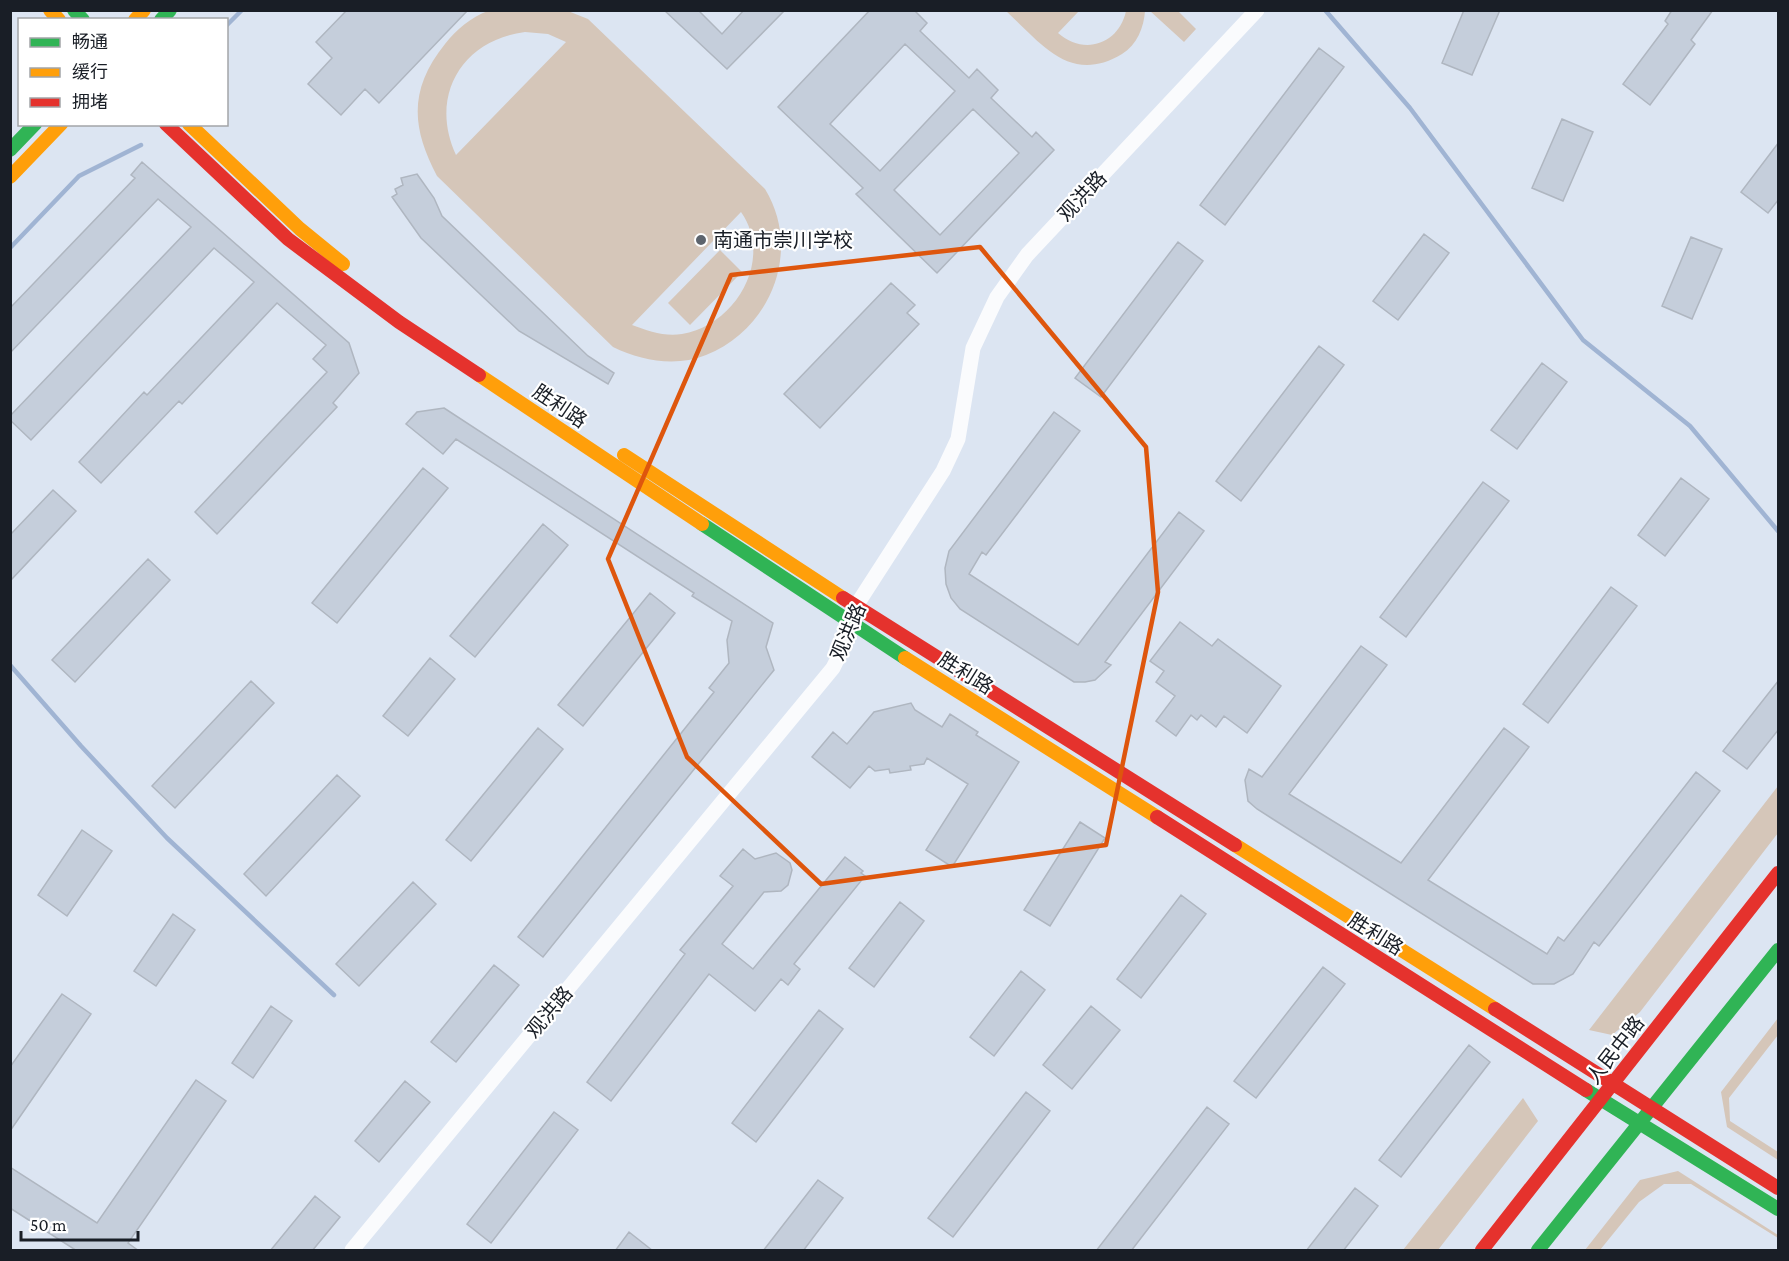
<svg xmlns="http://www.w3.org/2000/svg" width="1789" height="1261" viewBox="0 0 1789 1261" font-family="'Crimson Pro','Noto Sans SC',serif">
<style>
.green{fill:#d5c6b9;fill-rule:evenodd}
.lines{fill:none;stroke-linecap:round;stroke-linejoin:round}
.stream{stroke:#a0b4d3;stroke-width:4.5}
.building{fill:#c5cedb;stroke:#afb6c0;stroke-width:1.5;fill-rule:evenodd}
.street{stroke:#fafbfd;stroke-width:15}
.fast{stroke:#30b455;stroke-width:14}
.slow{stroke:#ff9f0a;stroke-width:14}
.jam{stroke:#e5322d;stroke-width:14}
.marked{fill:none;stroke:#de560d;stroke-width:4.5;stroke-linejoin:round}
.poi-dot{fill:#5d646d;stroke:#fff;stroke-width:2}
.labels{text-anchor:middle;dominant-baseline:central;stroke-width:4.5;stroke-linejoin:round;paint-order:stroke}
.street-label{font-size:20px;fill:#191e26;stroke:#fff}
.poi-label{font-size:20px;fill:#191e26;stroke:#fff;text-anchor:start}
</style>
<rect width="100%" height="100%" fill="#dce5f2"/>
<!-- green -->
<path class="green" d="M488,11H568L588,19L765,189C802,249 772,329 706,355C676,367 642,361 613,347L437,176C411,127 409,89 445,44C456,30 471,17 488,11ZM525,32L548,34L566,42L456,155C429,97 461,40 525,32ZM741,212C774,259 736,325 682,334C665,337 648,331 632,325Z
M1006,11H1079L1058,33C1084,56 1119,44 1126,11H1145C1144,27 1137,45 1122,54C1070,85 1042,44 1006,11Z
M1150,11H1178L1196,29L1184,42Z
M720,250L742,272L690,325L668,303Z
M1778,786V833L1640,1012L1612,1035L1589,1030Z
M1778,1018V1035L1729,1098L1730,1121L1778,1152V1160L1727,1127L1721,1092Z
M1523,1098L1538,1121L1438,1250H1403Z
M1678,1171L1778,1235V1238L1691,1184H1664L1639,1202L1600,1250H1585L1640,1180Z"/>
<g class="lines">
<!-- stream -->
<path class="stream" d="M1325,10L1410,108L1583,340L1690,426L1778,531
M226,26L242,10
M10,248L79,176L141,145
M10,665L81,746L167,838L334,995"/>
</g>
<!-- building -->
<path class="building" d="M347,10H468L379,103L365,89L341,115L308,84L332,58L316,42Z
M664,10H698L722,34L744,10H785L727,69Z
M870,10H914L927,23L920,31L969,78L977,69L998,90L991,98L1032,137L1036,132L1054,150L937,273L856,194L863,188L778,107ZM905,44L955,91L880,171L830,124ZM973,109L1019,153L940,235L894,190Z
M1464,10H1500L1472,75L1442,63Z
M1672,10H1713L1691,40L1695,44L1650,105L1623,84L1668,24L1665,21Z
M1319,48L1344,67L1225,225L1200,205Z
M1562,119L1593,132L1563,201L1532,188Z
M1779,142V199L1768,213L1741,192Z
M142,162L349,343L359,373L333,403L337,407L217,534L195,512L327,372L313,359L326,345L277,303L182,404L179,401L101,483L79,462L144,392L147,395L254,282L214,248L31,440L10,420V416L191,227L158,199L10,353V308L135,178L131,175Z
M417,174L434,198L442,216L588,356L614,373L608,384L519,331L421,238L392,197L397,194L395,189L403,185L401,178Z
M1424,234L1449,253L1398,320L1373,301Z
M1691,237L1722,249L1692,319L1662,306Z
M1178,242L1203,261L1101,397L1075,378Z
M891,283L915,305L907,313L919,324L820,428L784,394Z
M1319,346L1344,365L1241,501L1216,481Z
M1542,363L1567,382L1517,449L1491,430Z
M444,408L773,623L766,647L774,670L543,957L518,937L714,692L709,688L729,663L727,640L732,621L692,596L694,593L456,439L443,454L406,424L417,412Z
M1054,412L1080,431L986,555L982,552L969,574L1078,645L1179,512L1204,531L1105,662L1111,665L1095,680L1085,682H1074L960,609L951,598L946,584L945,568L949,551Z
M423,468L448,488L337,623L312,603Z
M1681,478L1709,499L1665,556L1638,535Z
M1483,482L1509,501L1406,637L1380,617Z
M53,490L76,511L10,581V535Z
M543,524L568,545L475,657L450,636Z
M148,559L170,580L75,682L52,660Z
M1611,587L1637,606L1548,723L1523,704Z
M650,593L675,613L583,726L558,705Z
M1180,622L1212,646L1218,639L1281,686L1247,733L1224,716L1216,727L1201,715L1197,720L1191,715L1176,736L1156,721L1175,696L1156,682L1164,671L1150,661Z
M1361,646L1387,665L1289,794L1401,863L1504,728L1529,747L1428,880L1547,954L1558,937L1564,941L1696,772L1720,791L1599,946L1594,942L1573,974L1554,984H1533L1257,809L1248,801L1245,780L1249,769L1262,777Z
M430,658L455,679L408,736L383,716Z
M1779,680V729L1747,769L1723,751Z
M251,681L274,703L175,808L152,786Z
M911,703L915,710L942,727L950,714L978,732L976,735L1019,762L952,867L926,850L968,784L927,758L924,764L910,766L911,770L890,773L889,769L875,771L869,766L850,788L812,757L833,732L847,744L874,712Z
M538,728L563,749L471,861L446,840Z
M337,775L360,796L266,896L244,874Z
M1080,822L1105,838L1050,926L1024,910Z
M82,830L112,851L67,916L38,895Z
M743,849L755,859L776,853L790,863L792,870L788,885L781,891L764,892L722,944L753,969L845,857L863,871L861,873L865,876L794,964L800,969L788,985L781,979L755,1011L709,974L611,1101L587,1082L685,954L680,950L733,886L720,876Z
M413,882L436,904L359,986L336,964Z
M1181,895L1206,914L1141,998L1117,979Z
M900,902L924,921L874,987L849,968Z
M173,914L195,930L156,986L134,971Z
M494,965L519,985L456,1062L431,1042Z
M1323,967L1345,984L1256,1098L1234,1081Z
M1021,971L1045,990L994,1056L970,1037Z
M62,994L91,1014L10,1131V1067Z
M271,1006L292,1021L253,1078L232,1063Z
M1091,1006L1120,1030L1072,1089L1043,1065Z
M819,1010L843,1029L756,1142L732,1123Z
M1469,1045L1490,1062L1401,1177L1379,1160Z
M196,1080L226,1101L128,1243L139,1251H77L10,1208V1167L97,1223Z
M405,1081L430,1102L379,1162L355,1141Z
M1026,1092L1050,1111L953,1237L928,1218Z
M1207,1107L1229,1124L1131,1251H1096Z
M554,1112L578,1130L491,1243L467,1224Z
M818,1180L843,1198L803,1251H763Z
M1355,1188L1378,1206L1343,1251H1306Z
M315,1196L340,1217L312,1251H270Z
M629,1232L653,1251H615Z"/>
<g class="lines">
<!-- street -->
<path class="street" d="M352,1250L833,668L854,625L856,606L943,471L958,439L973,348L997,297L1027,255L1257,10"/>
<!-- fast -->
<path class="fast" d="M74,10L83,20
M161,20L170,10
M10,150L35,124
M702,524L905,658
M1586,1090L1778,1209
M1538,1250L1778,950"/>
<!-- slow -->
<path class="slow" d="M50,10L59,20
M135,20L144,10
M189,124L300,229L343,264
M10,177L61,124
M479,375L702,524
M624,455L843,598
M905,658L1157,817
M1235,845L1495,1009"/>
<!-- jam -->
<path class="jam" d="M166,124L288,239L399,322L479,375
M843,598L1235,845
M1157,817L1586,1090
M1495,1009L1778,1188
M1482,1250L1778,873"/>
</g>
<!-- marked area -->
<path class="marked" d="M980,247L1146,447L1158,592L1106,845L821,884L687,757L608,559L731,275Z"/>
<!-- markers -->
<circle class="poi-dot" cx="701" cy="240" r="6"/>
<g class="labels">
<!-- street labels -->
<g class="street-label">
<text transform="translate(1082 196) rotate(-47)">观洪路</text>
<text transform="translate(560 406) rotate(34)">胜利路</text>
<text transform="translate(848 632) rotate(-67)">观洪路</text>
<text transform="translate(966 673) rotate(32)">胜利路</text>
<text transform="translate(1376 934) rotate(32)">胜利路</text>
<text transform="translate(549 1012) rotate(-50)">观洪路</text>
<text transform="translate(1615 1050) rotate(-52)">人民中路</text>
</g>
<!-- poi labels -->
<g class="poi-label">
<text x="713" y="240">南通市崇川学校</text>
</g>
</g>
<!-- border -->
<rect width="1789" height="1261" fill="none" stroke="#191e26" stroke-width="24"/>
<!-- legend -->
<rect x="18" y="18" width="210" height="108" fill="#ffffff" stroke="#a3a5a8" stroke-width="1.5"/>
<rect x="30" y="38" width="30" height="9" fill="#30b455" stroke="#a3a5a8" stroke-width="1.5"/>
<text x="72" y="48" font-size="18" fill="#191e26">畅通</text>
<rect x="30" y="68" width="30" height="9" fill="#ff9f0a" stroke="#a3a5a8" stroke-width="1.5"/>
<text x="72" y="78" font-size="18" fill="#191e26">缓行</text>
<rect x="30" y="98" width="30" height="9" fill="#e5322d" stroke="#a3a5a8" stroke-width="1.5"/>
<text x="72" y="108" font-size="18" fill="#191e26">拥堵</text>
<!-- scale -->
<path d="M21 1231v9h117v-9" fill="none" stroke="#191e26" stroke-width="3"/>
<text x="30" y="1231" font-size="18" fill="#191e26" stroke="#ffffff" stroke-width="4.5" paint-order="stroke">50 m</text>
</svg>
